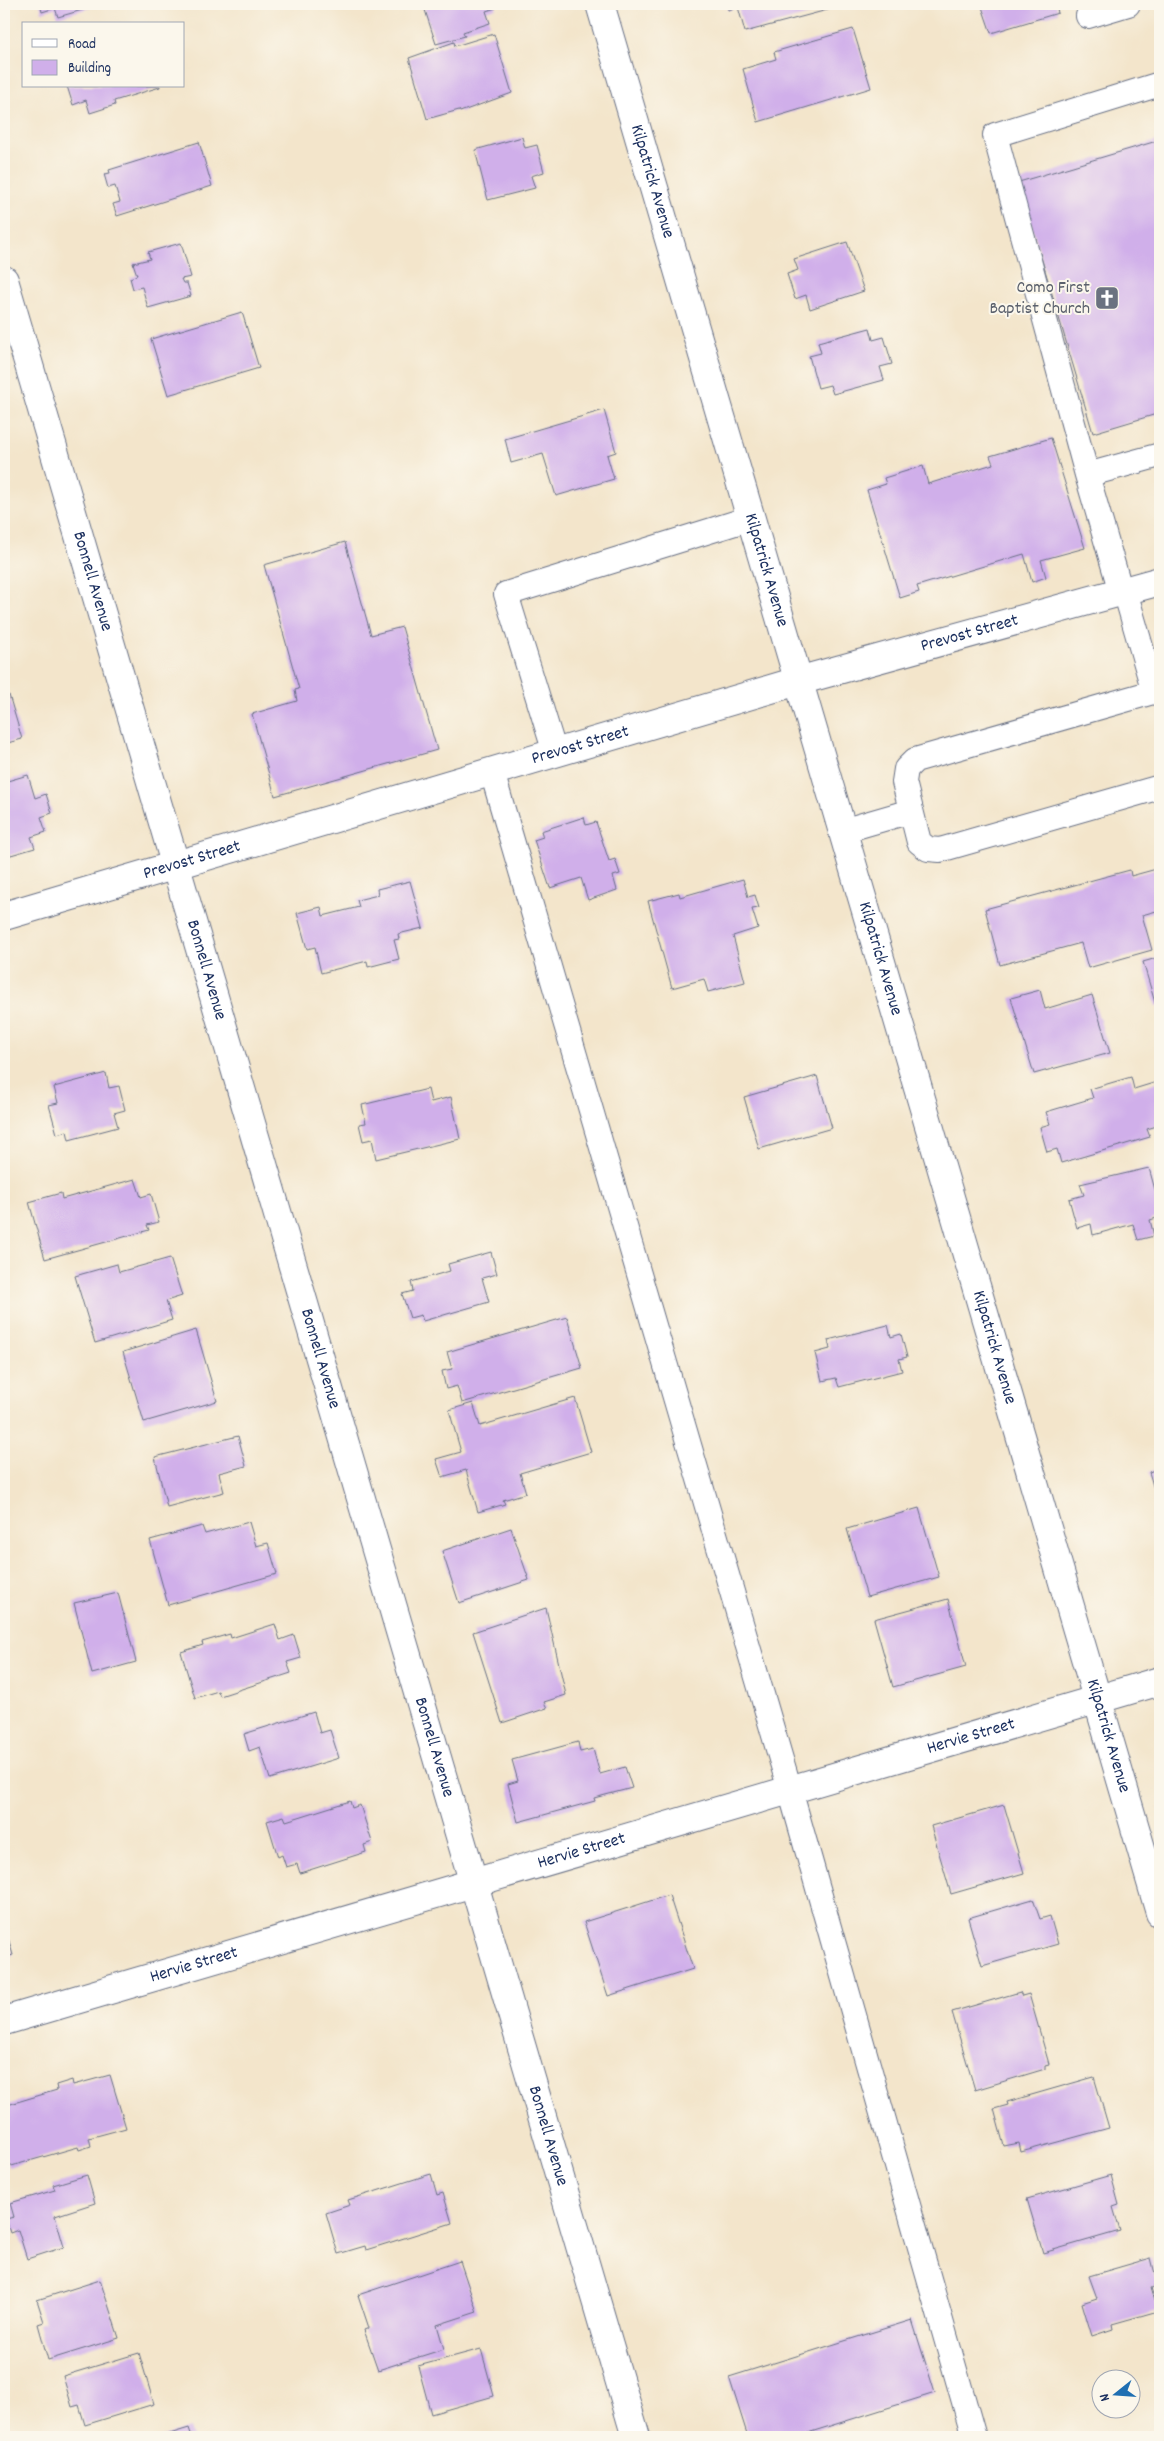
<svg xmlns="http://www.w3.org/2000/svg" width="1164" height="2441" viewBox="0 0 1164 2441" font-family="Dekko,sans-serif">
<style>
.building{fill:#d0afea}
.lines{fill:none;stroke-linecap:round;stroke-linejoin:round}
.service-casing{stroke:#676f84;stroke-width:26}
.minor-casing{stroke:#676f84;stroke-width:30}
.service{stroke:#fff;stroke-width:24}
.minor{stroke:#fff;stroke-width:28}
.labels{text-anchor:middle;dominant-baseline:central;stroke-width:4;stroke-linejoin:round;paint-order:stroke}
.street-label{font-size:18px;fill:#1b2f5e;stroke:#fbf7ec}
.worship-label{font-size:18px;fill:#5b616d;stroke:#fbf7ec;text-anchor:end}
</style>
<rect width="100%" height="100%" fill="#fbf7ec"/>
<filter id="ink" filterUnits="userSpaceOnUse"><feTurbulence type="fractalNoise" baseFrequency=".02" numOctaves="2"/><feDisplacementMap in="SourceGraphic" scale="10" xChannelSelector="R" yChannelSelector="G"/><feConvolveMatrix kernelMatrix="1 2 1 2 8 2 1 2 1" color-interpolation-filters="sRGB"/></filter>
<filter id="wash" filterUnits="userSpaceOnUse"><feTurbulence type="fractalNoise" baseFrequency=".0096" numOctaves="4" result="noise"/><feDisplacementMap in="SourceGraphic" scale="20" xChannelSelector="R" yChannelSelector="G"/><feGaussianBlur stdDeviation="1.12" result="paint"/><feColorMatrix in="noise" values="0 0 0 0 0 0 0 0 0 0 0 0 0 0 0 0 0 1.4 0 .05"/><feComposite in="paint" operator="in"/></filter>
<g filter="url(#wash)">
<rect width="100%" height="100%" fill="#f3e5cb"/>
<g id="blocks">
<!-- building -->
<path class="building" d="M40,4H103L58,17L55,8L42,12Z
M434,4H495L496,8L486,11L490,23L463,32L465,36L436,44L424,7Z
M727,4H829L831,9L745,32L738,7L728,10Z
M981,4H1056L1058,13L991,33Z
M853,29L871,88L758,122L743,69L776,59L774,52Z
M494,34L512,93L460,112L459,110L427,119L409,58L454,42L455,46Z
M67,86H160V87L114,101L115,105L90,113L86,100L73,105Z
M522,137L525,148L537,145L544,172L531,176L535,188L488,200L475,150Z
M1160,140V413L1093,433L1019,182Z
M199,142L212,186L117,216L113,204L120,202L115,186L108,188L104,174L110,173L109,170Z
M847,242L864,291L810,309L806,295L795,299L787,274L798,270L794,259Z
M181,243L191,277L181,279L183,283H187L191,296L148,308L142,287L133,289L130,278L137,275L133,263L150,259L148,252Z
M242,312L259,368L168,395L151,339Z
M870,328L873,340L884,337L892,364L880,367L884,380L833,394L830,385L818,388L809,356L821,353L818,342Z
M604,410L616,452L607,455L614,479L556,496L543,454L511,463L505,439Z
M1051,438L1085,548L1041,560L1046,577L1032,582L1024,554L917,586L919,592L900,598L867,490L886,484L884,478L923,466L928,484L993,464L990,456Z
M345,542L371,635L402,627L437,750L275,796L252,714L297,701L295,690L299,689L264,565Z
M4,687L7,695H9L22,739L4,744Z
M28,775L35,798L46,794L52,813L41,817L46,832L31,837L35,848L4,857V782Z
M584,817L586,825L596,822L609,861L615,859L620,874L613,876L617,890L588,900L581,878L550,888L534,840L543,837L541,831Z
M1160,868V910L1142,915L1152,950L1088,968L1081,943L1000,965L985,909L1130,870L1131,876Z
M743,879L748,897L755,895L759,908L752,909L758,928L733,936L745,982L708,992L704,979L672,988L648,901L679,893L680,897Z
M410,881L423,928L398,934L399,939L394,940L399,959L368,967L367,961L321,973L315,947L307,949L297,913L321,907L323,916L359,907L357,900L378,895L377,889Z
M1160,957V1005L1156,1006L1143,962Z
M1040,990L1045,1009L1092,995L1110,1053L1034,1074L1011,998Z
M106,1073L109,1088L119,1086L125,1110L114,1113L118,1127L69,1140L67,1131L57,1134L49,1105L58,1103L54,1087Z
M817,1076L832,1128L759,1149L744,1097Z
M1131,1077L1134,1089L1160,1081V1125L1147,1129L1150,1137L1061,1163L1057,1149L1047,1152L1040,1127L1050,1124L1046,1112L1093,1098L1090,1089Z
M428,1089L431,1102L451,1097L460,1139L376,1159L372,1139L363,1141L359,1124L366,1123L362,1105Z
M1149,1168L1160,1208V1217L1150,1220L1154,1236L1138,1240L1133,1224L1093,1235L1091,1224L1077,1228L1069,1199L1084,1195L1080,1184Z
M135,1179L141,1197L151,1194L159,1222L147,1225L149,1230L45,1259L29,1202L61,1193L62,1199Z
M491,1252L497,1274L482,1278L489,1302L423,1321L421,1315L410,1318L402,1294L413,1291L411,1282L450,1271L448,1264Z
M170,1258L182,1296L166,1301L172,1320L95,1343L75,1276L117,1264L119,1272Z
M567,1317L582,1368L462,1403L457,1386L446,1389L442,1371L452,1369L447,1352Z
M888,1325L891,1337L901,1334L907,1357L899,1359L902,1371L839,1387L836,1378L822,1381L815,1353L830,1349L828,1340Z
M196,1330L217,1401L144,1422L123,1352Z
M575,1398L591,1452L520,1473L526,1493L503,1500L505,1504L478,1512L466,1470L442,1477L436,1459L461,1452L449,1410L473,1403L480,1426Z
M238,1436L246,1466L219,1473L224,1492L167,1507L155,1457Z
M1160,1468V1510L1149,1472Z
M919,1508L939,1577L867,1597L847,1529Z
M249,1522L256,1546L268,1543L277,1574L168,1605L150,1540L202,1526L205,1534Z
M511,1528L529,1580L459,1603L442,1551Z
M118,1593L136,1662L92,1674L74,1603Z
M948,1599L966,1667L893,1687L874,1619Z
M546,1608L566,1695L544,1702L547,1708L502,1723L473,1632Z
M275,1624L280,1640L294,1635L301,1658L287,1662L291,1673L220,1696L218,1691L195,1698L181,1652L203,1645L202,1642L230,1634L231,1638Z
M314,1712L320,1733L330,1730L339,1758L270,1779L260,1747L249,1751L244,1734Z
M578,1742L580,1752L593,1749L600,1774L625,1767L632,1788L594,1798L595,1801L518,1822L508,1784L518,1781L512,1760Z
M350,1801L352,1808L360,1805L372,1842L364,1845L366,1852L300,1873L297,1864L286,1867L282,1855L278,1857L267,1821L284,1816L286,1821Z
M1004,1805L1024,1873L951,1894L931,1826Z
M669,1895L693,1969L608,1996L584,1922Z
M1033,1899L1040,1919L1050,1916L1058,1944L982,1966L968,1918Z
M4,1924L13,1955L4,1958Z
M1020,1992L1022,1996L1029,1994L1049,2064L1045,2065V2069L975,2090L952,2012Z
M110,2075L126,2128L89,2138L91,2146L79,2150L78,2147L8,2167L4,2151V2106L57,2090L56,2085L72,2080L73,2085Z
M1094,2077L1109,2128L1021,2152L1019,2143L1004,2146L994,2109L1008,2105L1007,2102Z
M431,2174L437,2195L443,2193L452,2223L366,2250L365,2246L338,2254L326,2213L350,2205L348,2200Z
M87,2175L95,2203L55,2216L64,2247L27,2259L18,2230L10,2233L6,2219L14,2217L10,2203L55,2190L53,2185Z
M1111,2175L1119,2205L1113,2207L1120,2231L1043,2253L1027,2199Z
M1151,2258L1158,2286L1151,2288L1158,2311L1112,2324L1113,2329L1092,2336L1082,2303L1097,2298L1089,2276Z
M460,2261L477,2312L437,2325L444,2349L378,2370L364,2330L369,2328L358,2295Z
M100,2280L119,2338L48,2360L38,2324L44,2322L37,2300Z
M912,2320L935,2393L795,2437H748L729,2377Z
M481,2349L494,2396L431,2414L418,2366Z
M139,2353L154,2404L85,2425L79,2405L72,2407L63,2376Z
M189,2428L192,2437H160Z"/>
</g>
</g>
<g filter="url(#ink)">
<use href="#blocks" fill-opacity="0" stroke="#676f84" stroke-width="1"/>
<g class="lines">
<defs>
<path id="service" d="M1088,16L1128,4
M1087,475L1160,455
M1125,591L1154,692
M1121,592L1087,475L995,135L1160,84
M1160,690L915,760L906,769L904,782L919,842L928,849L940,850L1160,787
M555,753L506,594L751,518
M492,772L790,1790L974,2437
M842,831L911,811"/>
<g id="minor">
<path id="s1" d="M600,4L1160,1913"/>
<path id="s2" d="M4,280L636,2437"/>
<path id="s3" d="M4,916L798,681L1160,581"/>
<path id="s4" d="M4,2021L1160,1681"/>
</g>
</defs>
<!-- service casing -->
<use href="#service" class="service-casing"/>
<!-- minor casing -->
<use href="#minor" class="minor-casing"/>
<!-- service -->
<use href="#service" class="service"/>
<!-- minor -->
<use href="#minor" class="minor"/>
</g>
</g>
<!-- icons -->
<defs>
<symbol id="church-square" viewBox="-11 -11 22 22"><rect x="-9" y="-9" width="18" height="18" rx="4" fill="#6b7280" stroke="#fbf7ec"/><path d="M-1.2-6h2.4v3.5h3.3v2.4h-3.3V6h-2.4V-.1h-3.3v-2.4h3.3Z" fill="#fff"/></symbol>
</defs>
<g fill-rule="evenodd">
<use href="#church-square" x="1093" y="284" width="28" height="28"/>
</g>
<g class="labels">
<!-- street labels -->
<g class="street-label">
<text stroke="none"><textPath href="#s1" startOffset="185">Kilpatrick Avenue</textPath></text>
<text stroke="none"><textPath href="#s1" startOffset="590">Kilpatrick Avenue</textPath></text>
<text stroke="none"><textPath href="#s2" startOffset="314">Bonnell Avenue</textPath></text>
<text stroke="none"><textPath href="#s3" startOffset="1006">Prevost Street</textPath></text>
<text stroke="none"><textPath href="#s3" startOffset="601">Prevost Street</textPath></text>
<text stroke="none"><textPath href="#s3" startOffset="196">Prevost Street</textPath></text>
<text stroke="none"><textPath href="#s1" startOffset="995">Kilpatrick Avenue</textPath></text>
<text stroke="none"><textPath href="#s2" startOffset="719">Bonnell Avenue</textPath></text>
<text stroke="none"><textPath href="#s1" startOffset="1400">Kilpatrick Avenue</textPath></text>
<text stroke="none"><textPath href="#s2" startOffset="1124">Bonnell Avenue</textPath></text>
<text stroke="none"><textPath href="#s1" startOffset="1805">Kilpatrick Avenue</textPath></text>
<text stroke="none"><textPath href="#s4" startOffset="1008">Hervie Street</textPath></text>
<text stroke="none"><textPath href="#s2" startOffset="1529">Bonnell Avenue</textPath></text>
<text stroke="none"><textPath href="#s4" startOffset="602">Hervie Street</textPath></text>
<text stroke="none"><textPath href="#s4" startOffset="198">Hervie Street</textPath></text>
<text stroke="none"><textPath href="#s2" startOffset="1934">Bonnell Avenue</textPath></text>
</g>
<!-- worship labels -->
<g class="worship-label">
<text x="1090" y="288">Como First<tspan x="1090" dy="21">Baptist Church</tspan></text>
</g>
</g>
<!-- margin -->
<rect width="1164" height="2441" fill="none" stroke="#fbf7ec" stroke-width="20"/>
<!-- legend -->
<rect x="22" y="22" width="162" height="65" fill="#fbf7ec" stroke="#a1a7b3"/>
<rect x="32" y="39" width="25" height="8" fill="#ffffff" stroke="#a1a7b3"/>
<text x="68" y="48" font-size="15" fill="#1b2f5e">Road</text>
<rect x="32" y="60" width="25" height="15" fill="#d0afea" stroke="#a1a7b3"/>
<text x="68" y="72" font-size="15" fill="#1b2f5e">Building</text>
<!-- north arrow -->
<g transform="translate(1116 2394) rotate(253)"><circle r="24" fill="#fbf7ec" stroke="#a1a7b3"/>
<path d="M0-4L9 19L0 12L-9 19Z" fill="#1f6fb2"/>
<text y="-8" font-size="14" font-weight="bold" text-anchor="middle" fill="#1b2f5e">N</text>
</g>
</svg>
